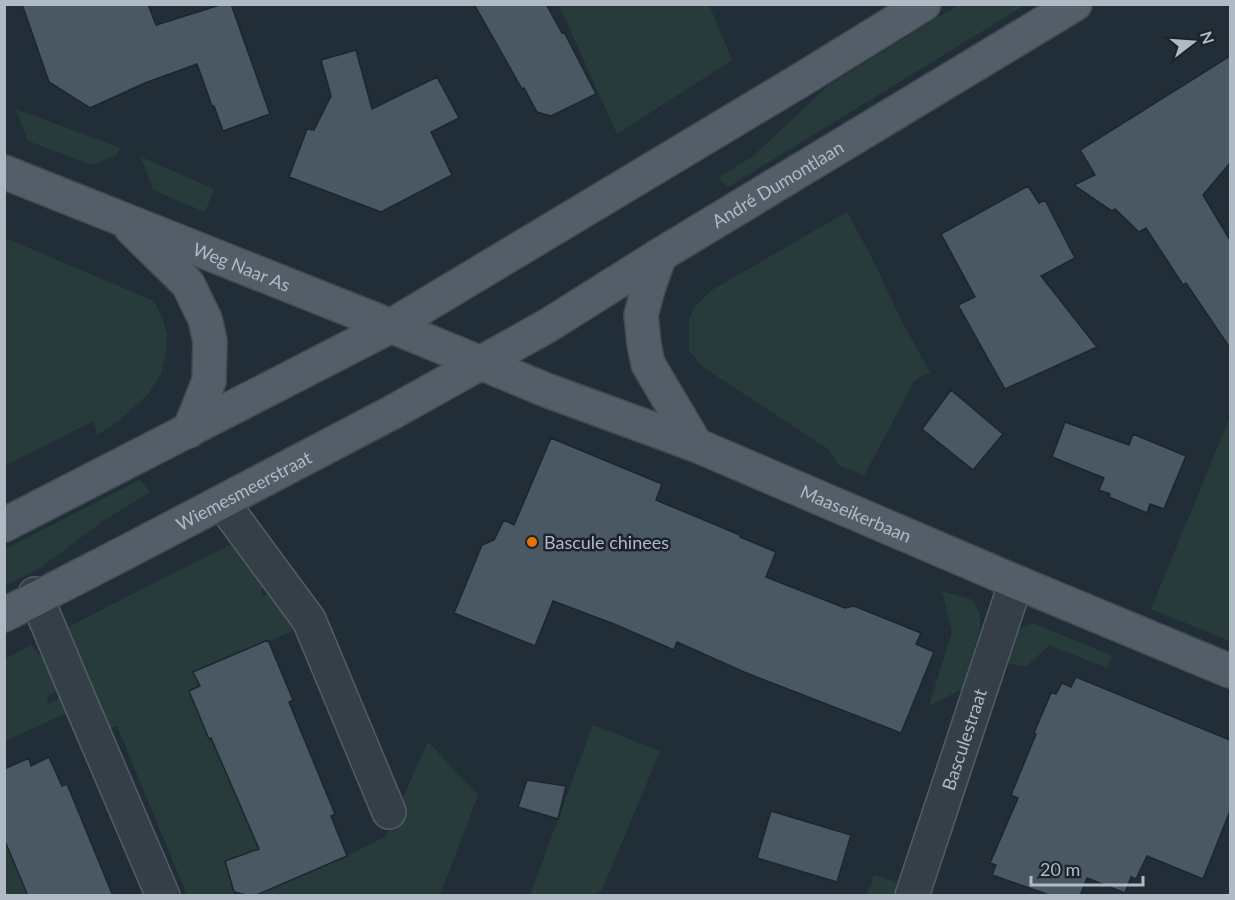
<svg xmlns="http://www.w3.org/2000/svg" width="1235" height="900" viewBox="0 0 1235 900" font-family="Lato,sans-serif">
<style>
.green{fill:#273c3a}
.building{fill:#4a5863;stroke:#1d262f;stroke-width:1.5}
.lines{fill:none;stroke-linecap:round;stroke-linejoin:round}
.minor-casing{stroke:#535d66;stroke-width:36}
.major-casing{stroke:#424b54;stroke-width:36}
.minor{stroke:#353f48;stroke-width:33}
.major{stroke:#535e68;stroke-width:33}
.food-dot{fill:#e8710a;stroke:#1b242d;stroke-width:2}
.labels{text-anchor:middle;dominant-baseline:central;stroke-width:5;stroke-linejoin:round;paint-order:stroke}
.street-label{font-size:18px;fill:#b0bac4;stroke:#1b242d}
.poi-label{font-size:18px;fill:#b0bac4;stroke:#1b242d;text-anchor:start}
</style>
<rect width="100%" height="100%" fill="#222e37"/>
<!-- green -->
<path class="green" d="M559,5H709L732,60L617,134Z
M958,5H1025L728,187L718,178L752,157L829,85Z
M16,109L120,148L117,155L92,165L28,141Z
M141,157L214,189L205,212L153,190Z
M847,212L873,260L902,322L930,372L914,381L864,476L839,465L827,448L704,368L689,351V318L696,306L712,290Z
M5,238L154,301L161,315L167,334L166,353L161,374L148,394L120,420L97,435L93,421L5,466Z
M1230,417V641L1151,609Z
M140,480L150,492L103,521L40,568L5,586V549Z
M237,541L269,585L260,590L263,596L276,590L300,628L193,672L207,705L197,710L208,738L219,734L212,740L253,836L282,883L347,856L385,837L428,742L478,795L440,895L235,896L227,894L222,896L187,895L117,726L103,731L66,642L68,627Z
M942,591L973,600L980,614V630L962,689L929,706L952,632Z
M1033,623L1112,656L1107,668L1049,645L1026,667L1001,662L1017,630Z
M31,645L45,661L58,691L46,698L49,704L62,698L69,712L5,741V659Z
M593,725L660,751L602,890L592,895H530Z
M5,839L28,895H5Z
M874,875L897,882L894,895H867Z"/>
<!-- building -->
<path class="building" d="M22,4H148L156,25L223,4H231L270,114L223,131L214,106H212L197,64L145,83L90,108L49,82Z
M474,4H546L562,33L564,32L596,94L551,116L537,112L524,88L522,89Z
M356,50L372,109L437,77L459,118L431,132L452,175L381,212L289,177L307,129L314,130L331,96L321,60Z
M1230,56V163L1203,195L1230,240V348L1186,283L1183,285L1146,228L1139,232L1115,209L1112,211L1074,185L1095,175L1080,150Z
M1028,186L1039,203L1045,200L1075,258L1041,276L1097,347L1005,389L958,305L975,297L941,234Z
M951,390L1003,434L973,470L922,429Z
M1065,422L1129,445L1133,434L1186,456L1164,509L1150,504L1147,513L1109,497L1110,494L1099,490L1104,478L1052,457Z
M551,438L662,484L656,500L740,535V537L776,552L766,577L845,608L854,606L921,633L916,644L934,652L901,733L744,672L677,642L674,650L614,624L553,601L535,646L454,613L482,545L494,540L504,520L514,525Z
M268,640L293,700L289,702L335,814L331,816L347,856L254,896H251L234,892L225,861L259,849L211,738L209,739L189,691L200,686L193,672Z
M1076,677L1230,740V811L1203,879L1147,856L1136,879L1131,877L1125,893L1087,878L1080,896H1052L992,875L996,865L990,863L1018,798L1011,795L1036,734L1034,733L1051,693L1056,694L1062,683L1071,687Z
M49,757L62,786L67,784L113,896H28L4,839V769L29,758L31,766Z
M527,780L566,786L558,819L518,807Z
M771,811L851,835L837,882L757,858Z"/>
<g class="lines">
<defs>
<g id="minor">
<path d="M222,502L309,620L389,812"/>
<path d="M35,594L76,692L163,896"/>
<path id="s1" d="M912,896L1016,582"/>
</g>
<g id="major">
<path id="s2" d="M4,172L391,326L546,390L696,445L1016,582L1230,671"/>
<path d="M131,228L188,284L205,319L210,341L209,381L189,431"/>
<path d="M660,255L648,289L641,315L644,344L648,364L696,445"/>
<path d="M4,525L391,326L804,78L924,4"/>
<path id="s3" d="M4,615L132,549L391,413L547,326L660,255L1075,4"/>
</g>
</defs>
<!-- minor casing -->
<use href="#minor" class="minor-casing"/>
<!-- major casing -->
<use href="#major" class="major-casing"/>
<!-- minor -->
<use href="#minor" class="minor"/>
<!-- major -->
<use href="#major" class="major"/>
</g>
<!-- markers -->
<circle class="food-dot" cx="532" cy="542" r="6"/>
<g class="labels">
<!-- street labels -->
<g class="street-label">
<text stroke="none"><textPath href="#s3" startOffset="886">André Dumontlaan</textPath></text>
<text stroke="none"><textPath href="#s2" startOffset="256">Weg Naar As</textPath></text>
<text stroke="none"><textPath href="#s3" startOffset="270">Wiemesmeerstraat</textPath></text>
<text stroke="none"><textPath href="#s2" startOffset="918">Maaseikerbaan</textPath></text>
<text stroke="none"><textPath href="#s1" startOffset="165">Basculestraat</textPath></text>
</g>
<!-- poi labels -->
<g class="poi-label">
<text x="544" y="542">Bascule chinees</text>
</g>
</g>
<!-- border -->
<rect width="1235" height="900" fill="none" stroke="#b0bac4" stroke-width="12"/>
<!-- north arrow -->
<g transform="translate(1193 42) rotate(73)" stroke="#1b242d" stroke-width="4.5" paint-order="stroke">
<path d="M0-4.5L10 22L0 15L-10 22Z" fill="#b0bac4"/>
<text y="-9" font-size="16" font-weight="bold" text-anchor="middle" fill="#b0bac4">N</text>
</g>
<!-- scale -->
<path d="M1031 876v9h112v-9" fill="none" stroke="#b0bac4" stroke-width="3"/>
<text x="1040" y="876" font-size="18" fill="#b0bac4" stroke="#1b242d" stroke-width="4.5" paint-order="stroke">20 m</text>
</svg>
